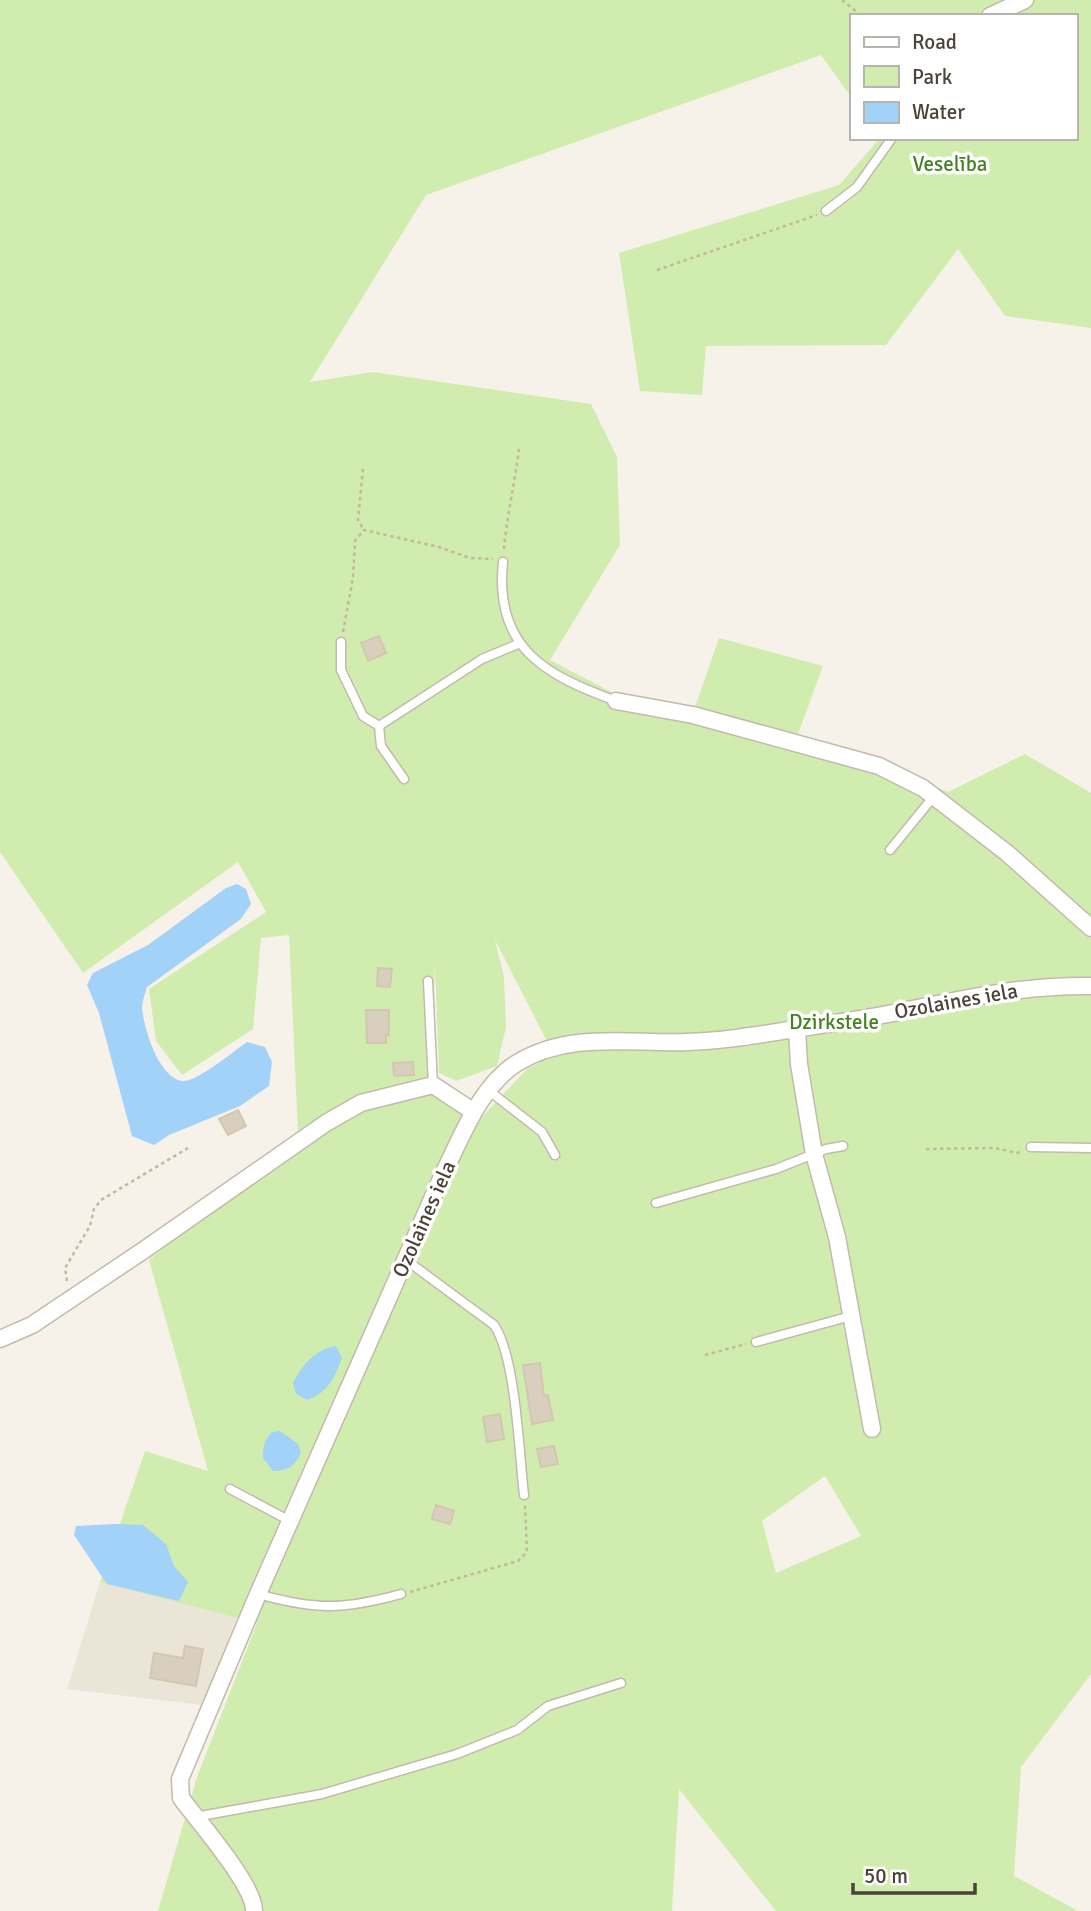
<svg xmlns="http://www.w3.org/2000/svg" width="1091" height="1911" viewBox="0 0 1091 1911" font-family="Signika,sans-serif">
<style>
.residential{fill:#eae5d7}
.green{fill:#d0edaf;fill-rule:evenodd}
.water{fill:#a2d2f7}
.building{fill:#d9cfbe;stroke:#d4c7b0;stroke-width:2}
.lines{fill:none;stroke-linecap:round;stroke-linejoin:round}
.service-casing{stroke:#c2bbab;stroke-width:11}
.minor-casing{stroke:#c2bbab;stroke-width:19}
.path{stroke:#c5b79b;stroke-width:2.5;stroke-dasharray:3.5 3.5;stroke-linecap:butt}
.service{stroke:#fff;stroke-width:8}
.minor{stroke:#fff;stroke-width:16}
.labels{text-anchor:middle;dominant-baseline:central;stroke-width:7;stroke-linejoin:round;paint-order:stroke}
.park-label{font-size:21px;fill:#468224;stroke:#fff}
.street-label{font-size:21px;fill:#4b4337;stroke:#fff}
</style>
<rect width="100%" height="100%" fill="#f6f2ea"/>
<!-- residential -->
<path class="residential" d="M100,1582L237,1617L202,1705L67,1689Z"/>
<!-- green -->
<path class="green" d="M0,0H1091V328L1005,316L958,249L886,345L706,346L702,395L640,391L619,253L839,185L880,138H1075V16H851V97L821,55L426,195L310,382L373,372L591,404L617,457L620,545L550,660L615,694L694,710L719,638L823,666L798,734L948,792L1025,754L1091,793V1674L1021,1767L1014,1876L1078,1911H776L679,1789L672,1911H158L197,1777L257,1623L100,1582L145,1451L208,1471L149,1260L298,1134L289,935L261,938L253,1029L182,1075L156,1041L149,989L266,912L238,862L83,973L0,852ZM495,940L554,1055L527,1069L480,1119L430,1086L435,966L439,1073L456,1081L497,1066L506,1027L504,977ZM825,1476L861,1536L776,1573L762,1521Z"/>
<!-- water -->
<path class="water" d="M237,884L246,889L251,904L241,919L147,987C145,994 142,1001 142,1008C144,1028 158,1077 182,1081C196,1083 234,1051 247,1042L265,1047L272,1062L269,1086L240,1106L169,1135L154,1145L132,1136L99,1013L87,985L93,973L148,945L226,888Z
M336,1346L342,1358C334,1378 329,1392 307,1400L296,1394L293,1383C302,1366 315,1349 336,1346Z
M280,1431L298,1444L301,1453C295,1466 288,1471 273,1471L263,1458C263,1447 264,1440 272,1432Z
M115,1524L143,1525L166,1544L174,1566L188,1582L179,1601L107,1584L74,1535L76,1526Z"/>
<!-- building -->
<path class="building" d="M379,636L386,653L368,661L361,643Z
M378,968L392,969L390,987L377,986Z
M366,1010H389V1035H386V1043H367Z
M413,1062L414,1075L394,1076L393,1063Z
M238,1110L246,1126L228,1135L219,1119Z
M540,1363L544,1396L548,1395L553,1420L532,1424L523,1365Z
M500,1414L504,1439L487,1442L483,1417Z
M554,1446L558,1464L541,1467L537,1449Z
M436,1505L454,1511L450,1524L432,1519Z
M185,1646L203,1649L196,1686L150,1678L154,1653L183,1658Z"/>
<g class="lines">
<defs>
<path id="service" d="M826,211L857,187L892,138
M503,562C494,648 545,675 616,701
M341,642V670L363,716L379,726
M404,779L381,746L379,726L482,659L518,644
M890,850L934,796
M428,981L433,1085
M488,1090L542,1132L555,1155
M1031,1147L1091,1148
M656,1203L776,1169L826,1149L843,1146
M406,1260L494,1325C516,1357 519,1453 524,1495
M756,1342L851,1316
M230,1489L290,1521
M258,1594C315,1610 343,1610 401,1594
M195,1817L322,1794L457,1754L517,1730L548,1706L621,1683"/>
<path id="minor" d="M990,16L1025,0
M616,701L693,715L879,766L923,788L1007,853L1091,928
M797,1029L799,1064L814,1154L837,1237L872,1429
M0,1339L32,1325L144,1250L326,1123L361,1103L433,1085L474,1112
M254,1911C255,1886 198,1821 181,1798L180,1779L258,1594L444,1172C462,1136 481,1085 517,1063C569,1031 629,1044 687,1042C728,1041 768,1033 808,1027C840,1022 871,1018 903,1011C967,998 1024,985 1091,986"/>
</defs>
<!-- service casing -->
<use href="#service" class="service-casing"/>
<!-- minor casing -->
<use href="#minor" class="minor-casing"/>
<!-- path -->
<path class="path" d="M842,0L862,16
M657,270L817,215
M363,469L358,520L364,530
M504,549C507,515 515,482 519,449
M343,632L353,578L355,541L364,530L439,547L470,558L493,559
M926,1149L995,1148L1017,1153L1022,1151
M67,1281L65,1268L90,1226L94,1209L101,1200L188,1148
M705,1355L746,1344
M410,1592L518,1561L527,1552L525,1505"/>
<!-- service -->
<use href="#service" class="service"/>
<!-- minor -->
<use href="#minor" class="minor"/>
</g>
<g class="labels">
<!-- park labels -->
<g class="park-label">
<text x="950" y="164">Veselība</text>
<text x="834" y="1022">Dzirkstele</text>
</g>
<!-- street labels -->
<g class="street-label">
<text transform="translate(956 1001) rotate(-10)">Ozolaines iela</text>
<text transform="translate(424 1219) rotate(-66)">Ozolaines iela</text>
</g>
</g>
<!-- legend -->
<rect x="850" y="14" width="228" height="126" fill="#ffffff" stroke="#b7b4af" stroke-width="2"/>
<rect x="864" y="37" width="35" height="10" fill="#ffffff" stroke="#b7b4af" stroke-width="2"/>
<text x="912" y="49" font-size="21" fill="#4b4337">Road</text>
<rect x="864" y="66" width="35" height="21" fill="#d0edaf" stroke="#b7b4af" stroke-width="2"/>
<text x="912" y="84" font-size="21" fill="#4b4337">Park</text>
<rect x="864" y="102" width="35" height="21" fill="#a2d2f7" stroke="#b7b4af" stroke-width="2"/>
<text x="912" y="119" font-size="21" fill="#4b4337">Water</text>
<!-- scale -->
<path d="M853 1883v10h122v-10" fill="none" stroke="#4b4337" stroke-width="3.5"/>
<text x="864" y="1883" font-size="21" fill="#4b4337" stroke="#ffffff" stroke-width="5" paint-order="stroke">50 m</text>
</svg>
